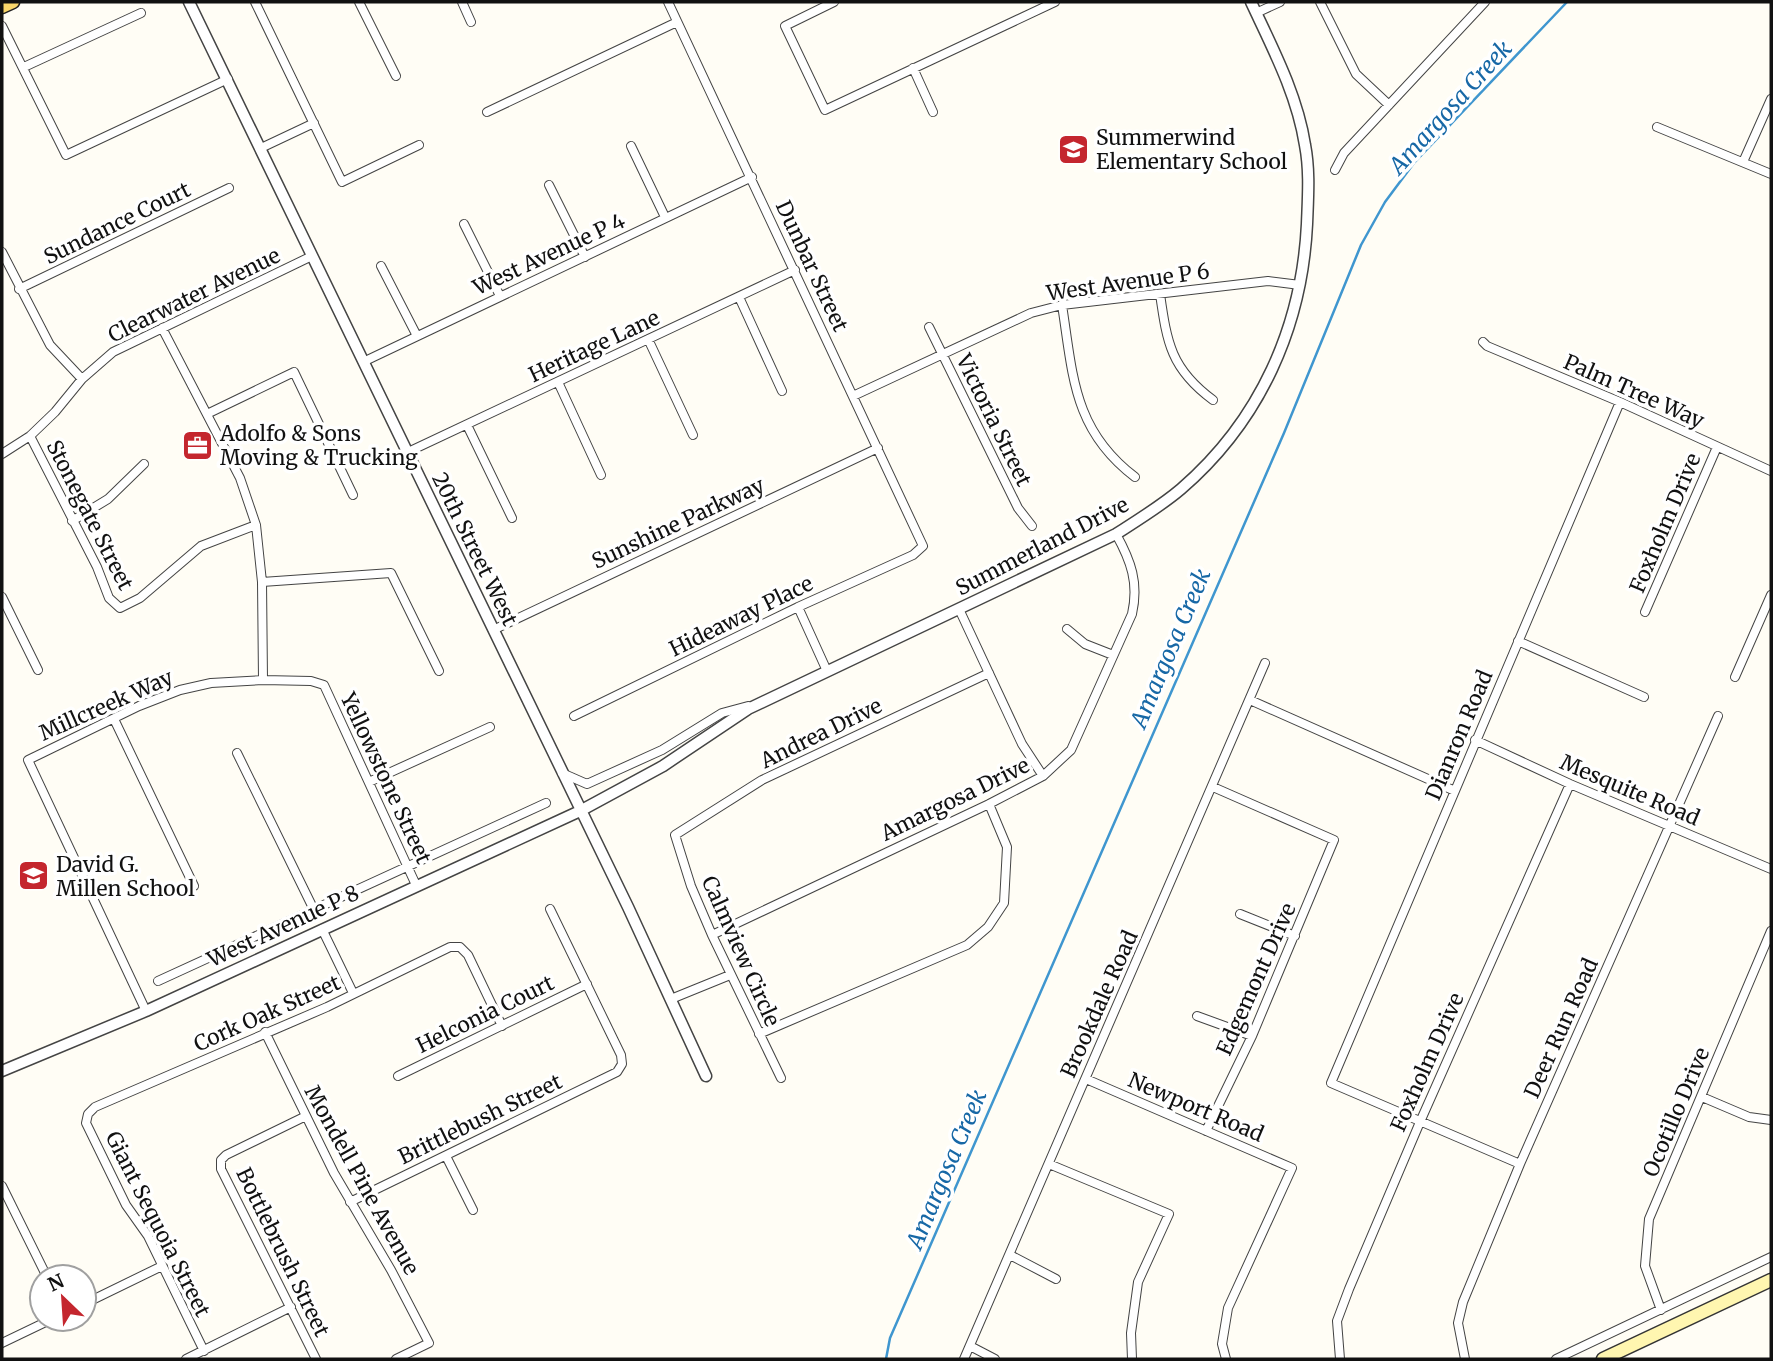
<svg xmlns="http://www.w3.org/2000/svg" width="1773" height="1361" viewBox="0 0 1773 1361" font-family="Merriweather,serif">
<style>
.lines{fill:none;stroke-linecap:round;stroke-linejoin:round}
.stream{stroke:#3f96cf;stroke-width:2.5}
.minor-casing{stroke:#444;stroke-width:10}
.tertiary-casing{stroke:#444;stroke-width:13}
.secondary-casing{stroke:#333;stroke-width:15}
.primary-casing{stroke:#222;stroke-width:15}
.minor{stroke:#fff;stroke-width:8}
.tertiary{stroke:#fff;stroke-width:10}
.secondary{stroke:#fff6b0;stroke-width:12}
.primary{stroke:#f9d66b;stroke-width:12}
.labels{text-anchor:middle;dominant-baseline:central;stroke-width:7;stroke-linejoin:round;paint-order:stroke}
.poi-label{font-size:21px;fill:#111;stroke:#fff;text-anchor:start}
.street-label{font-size:21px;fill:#111;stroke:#fff}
.water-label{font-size:23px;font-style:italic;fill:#1768a6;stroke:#fff}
</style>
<rect width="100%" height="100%" fill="#fffdf5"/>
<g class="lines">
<!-- stream -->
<path class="stream" d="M886,1359L890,1338L1284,433L1361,245L1385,202L1414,163L1567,2"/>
<defs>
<path id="minor" d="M255,2L342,182L419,145
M359,2L396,76
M462,2L471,22
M834,2L785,26L825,110L1055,2
M1320,2L1356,74L1389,105
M1256,13L1280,2
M2,26L66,155L228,79
M24,67L141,13
M913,68L933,112
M487,112L677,22
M1657,127L1771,174
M631,146L665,217
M261,148L314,123
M1743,162L1771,99
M1335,170L1344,153L1485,2
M549,185L585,257
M464,224L500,296
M2,252L50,345L82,379
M381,266L417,336
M19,289L229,188
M1160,294C1167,343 1171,369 1213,400
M739,297L782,391
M1062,305C1073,375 1073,430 1135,477
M929,327L1018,508L1032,526
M162,328L240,478L256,525L262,582L263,680
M648,339L693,435
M1483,342L1487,346L1620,402L1771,471
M363,362L752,177
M558,382L601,475
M853,396L1031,313L1062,305L1268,281L1300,285
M207,414L294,372L353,495
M467,425L512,518
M30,436L97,567L109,598L120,608L140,598L201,546L256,525
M408,452L795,270
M2,454L30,436L55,412L82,379L113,352L312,256
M72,521L108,499L144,464
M262,582L391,573L439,671
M2,597L38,670
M798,607L827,671
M959,609L1022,744L1043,776
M1645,612L1717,447
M1067,629L1085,644L1113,655
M493,630L878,448
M1518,641L1644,697
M1735,677L1771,595
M1250,700L1455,791
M574,716L798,607L913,555L923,546L668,2
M114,719L194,886
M1475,740L1570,784L1771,869
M237,753L314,910
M562,773L587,784L662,750L722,713L748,706
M369,782L490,727
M1240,914L1295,936
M322,929L353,993
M712,935L989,804L1043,776L1071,750L1132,614C1139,583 1131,561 1116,534
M158,981L546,803
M671,999L730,975
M146,1011L28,760L139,706L180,690L211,683L263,680L311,681L324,685L416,885
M1197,1016L1252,1036
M265,1032L334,1173L391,1270L429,1343L396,1359
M759,1034L967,945L988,927L1004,903L1007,847L989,804
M398,1076L587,984
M781,1078L712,935L691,886L675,835L762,780L989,673
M1086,1079L1292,1168L1228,1308L1222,1344L1226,1359
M1702,1097L1749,1117L1771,1120
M306,1116L226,1155L221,1160V1169L316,1359
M1206,1131L1252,1036L1334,840L1213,787
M446,1156L473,1210
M1049,1164L1169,1214L1138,1282L1131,1333L1132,1359
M1520,1164L1331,1083L1620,402
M2,1186L47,1277
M350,1202L617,1072L622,1064L621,1055L550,909
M1010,1255L1056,1279
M84,1304L162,1266
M1661,1310L1645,1266L1649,1219L1771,931
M2,1343L52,1319
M970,1346L995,1359
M204,1351L148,1236L126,1205L86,1123L88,1114L95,1107L327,1007L450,947H460L468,955L502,1026
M186,1359L291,1307
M964,1359L1265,663
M1340,1359L1337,1321L1349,1289L1420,1122L1570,784
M1465,1359L1458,1323L1463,1302L1520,1164L1718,716
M1556,1359L1771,1257"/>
<path id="tertiary" d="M189,2L628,907L706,1076
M2,1071L146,1011L580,811L663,766L748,709L1116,534C1138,520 1161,506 1181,489C1260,421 1302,327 1307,224C1308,197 1310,171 1305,145C1297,94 1272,47 1251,2"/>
<path id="secondary" d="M1603,1359L1771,1280"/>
<path id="primary" d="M2,7L13,2"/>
</defs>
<!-- minor casing -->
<use href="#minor" class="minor-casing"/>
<!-- tertiary casing -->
<use href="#tertiary" class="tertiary-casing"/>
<!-- secondary casing -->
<use href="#secondary" class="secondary-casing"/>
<!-- primary casing -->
<use href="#primary" class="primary-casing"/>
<!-- minor -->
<use href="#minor" class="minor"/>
<!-- tertiary -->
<use href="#tertiary" class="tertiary"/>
<!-- secondary -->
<use href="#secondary" class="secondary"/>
<!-- primary -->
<use href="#primary" class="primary"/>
</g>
<!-- icons -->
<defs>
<symbol id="school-square" viewBox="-11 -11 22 22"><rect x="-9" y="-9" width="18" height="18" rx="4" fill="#c4262e" stroke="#fff"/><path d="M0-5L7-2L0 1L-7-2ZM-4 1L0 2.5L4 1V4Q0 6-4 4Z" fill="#fff"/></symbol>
<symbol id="office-square" viewBox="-11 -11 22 22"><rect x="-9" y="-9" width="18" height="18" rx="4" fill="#c4262e" stroke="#fff"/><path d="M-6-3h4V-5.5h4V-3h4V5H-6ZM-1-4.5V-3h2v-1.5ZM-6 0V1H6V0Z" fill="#fff"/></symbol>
</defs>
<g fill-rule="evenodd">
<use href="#school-square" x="1056" y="132" width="35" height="35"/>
<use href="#office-square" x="180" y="428" width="35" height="35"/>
<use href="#school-square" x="16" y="858" width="35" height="35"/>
</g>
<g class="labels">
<!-- poi labels -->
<g class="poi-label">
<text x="1096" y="137">Summerwind<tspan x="1096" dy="24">Elementary School</tspan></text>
<text x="220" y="433">Adolfo &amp; Sons<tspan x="220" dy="24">Moving &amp; Trucking</tspan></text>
<text x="56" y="864">David G.<tspan x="56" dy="24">Millen School</tspan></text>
</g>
<!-- street labels -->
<g class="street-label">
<text transform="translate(117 223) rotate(-26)">Sundance Court</text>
<text transform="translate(549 254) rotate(-25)">West Avenue P 4</text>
<text transform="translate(812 266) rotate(65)">Dunbar Street</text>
<text transform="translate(1128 282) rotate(-8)">West Avenue P 6</text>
<text transform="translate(194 295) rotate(-26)">Clearwater Avenue</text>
<text transform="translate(594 346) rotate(-25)">Heritage Lane</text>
<text transform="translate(1634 391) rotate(24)">Palm Tree Way</text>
<text transform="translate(994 420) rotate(64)">Victoria Street</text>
<text transform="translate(90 515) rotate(63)">Stonegate Street</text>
<text transform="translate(678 523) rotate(-25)">Sunshine Parkway</text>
<text transform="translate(1665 523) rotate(-67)">Foxholm Drive</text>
<text transform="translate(1042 546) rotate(-27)">Summerland Drive</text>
<text transform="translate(475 549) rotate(64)">20th Street West</text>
<text transform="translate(741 616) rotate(-26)">Hideaway Place</text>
<text transform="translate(106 705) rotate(-24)">Millcreek Way</text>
<text transform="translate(821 733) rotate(-26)">Andrea Drive</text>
<text transform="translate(1459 735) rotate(-67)">Dianron Road</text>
<text transform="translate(386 778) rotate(65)">Yellowstone Street</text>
<text transform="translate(1630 790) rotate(23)">Mesquite Road</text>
<text transform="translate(955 799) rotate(-26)">Amargosa Drive</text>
<text transform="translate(283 926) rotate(-25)">West Avenue P 8</text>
<text transform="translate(741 951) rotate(66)">Calmview Circle</text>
<text transform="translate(1256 979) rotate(-66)">Edgemont Drive</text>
<text transform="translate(1099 1004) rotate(-66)">Brookdale Road</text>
<text transform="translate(267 1013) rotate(-24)">Cork Oak Street</text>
<text transform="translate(485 1014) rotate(-26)">Helconia Court</text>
<text transform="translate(1561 1028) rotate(-66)">Deer Run Road</text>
<text transform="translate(1427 1062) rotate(-66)">Foxholm Drive</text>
<text transform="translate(1196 1107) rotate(23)">Newport Road</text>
<text transform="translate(1676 1112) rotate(-67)">Ocotillo Drive</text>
<text transform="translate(480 1119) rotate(-26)">Brittlebush Street</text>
<text transform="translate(362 1180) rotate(61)">Mondell Pine Avenue</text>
<text transform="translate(158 1224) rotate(63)">Giant Sequoia Street</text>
<text transform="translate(283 1252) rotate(64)">Bottlebrush Street</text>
</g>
<!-- water labels -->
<g class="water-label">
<text transform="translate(1450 107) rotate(-48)">Amargosa Creek</text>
<text transform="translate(1170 648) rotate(-67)">Amargosa Creek</text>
<text transform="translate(946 1169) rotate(-67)">Amargosa Creek</text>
</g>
</g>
<!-- border -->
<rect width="1773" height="1361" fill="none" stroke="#111111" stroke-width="7"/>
<!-- north arrow -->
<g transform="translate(63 1298) rotate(335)"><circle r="33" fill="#ffffff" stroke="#a0a0a0" stroke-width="2"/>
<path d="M0-5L12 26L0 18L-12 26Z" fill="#c4262e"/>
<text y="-10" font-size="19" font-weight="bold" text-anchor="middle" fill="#111111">N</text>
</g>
</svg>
